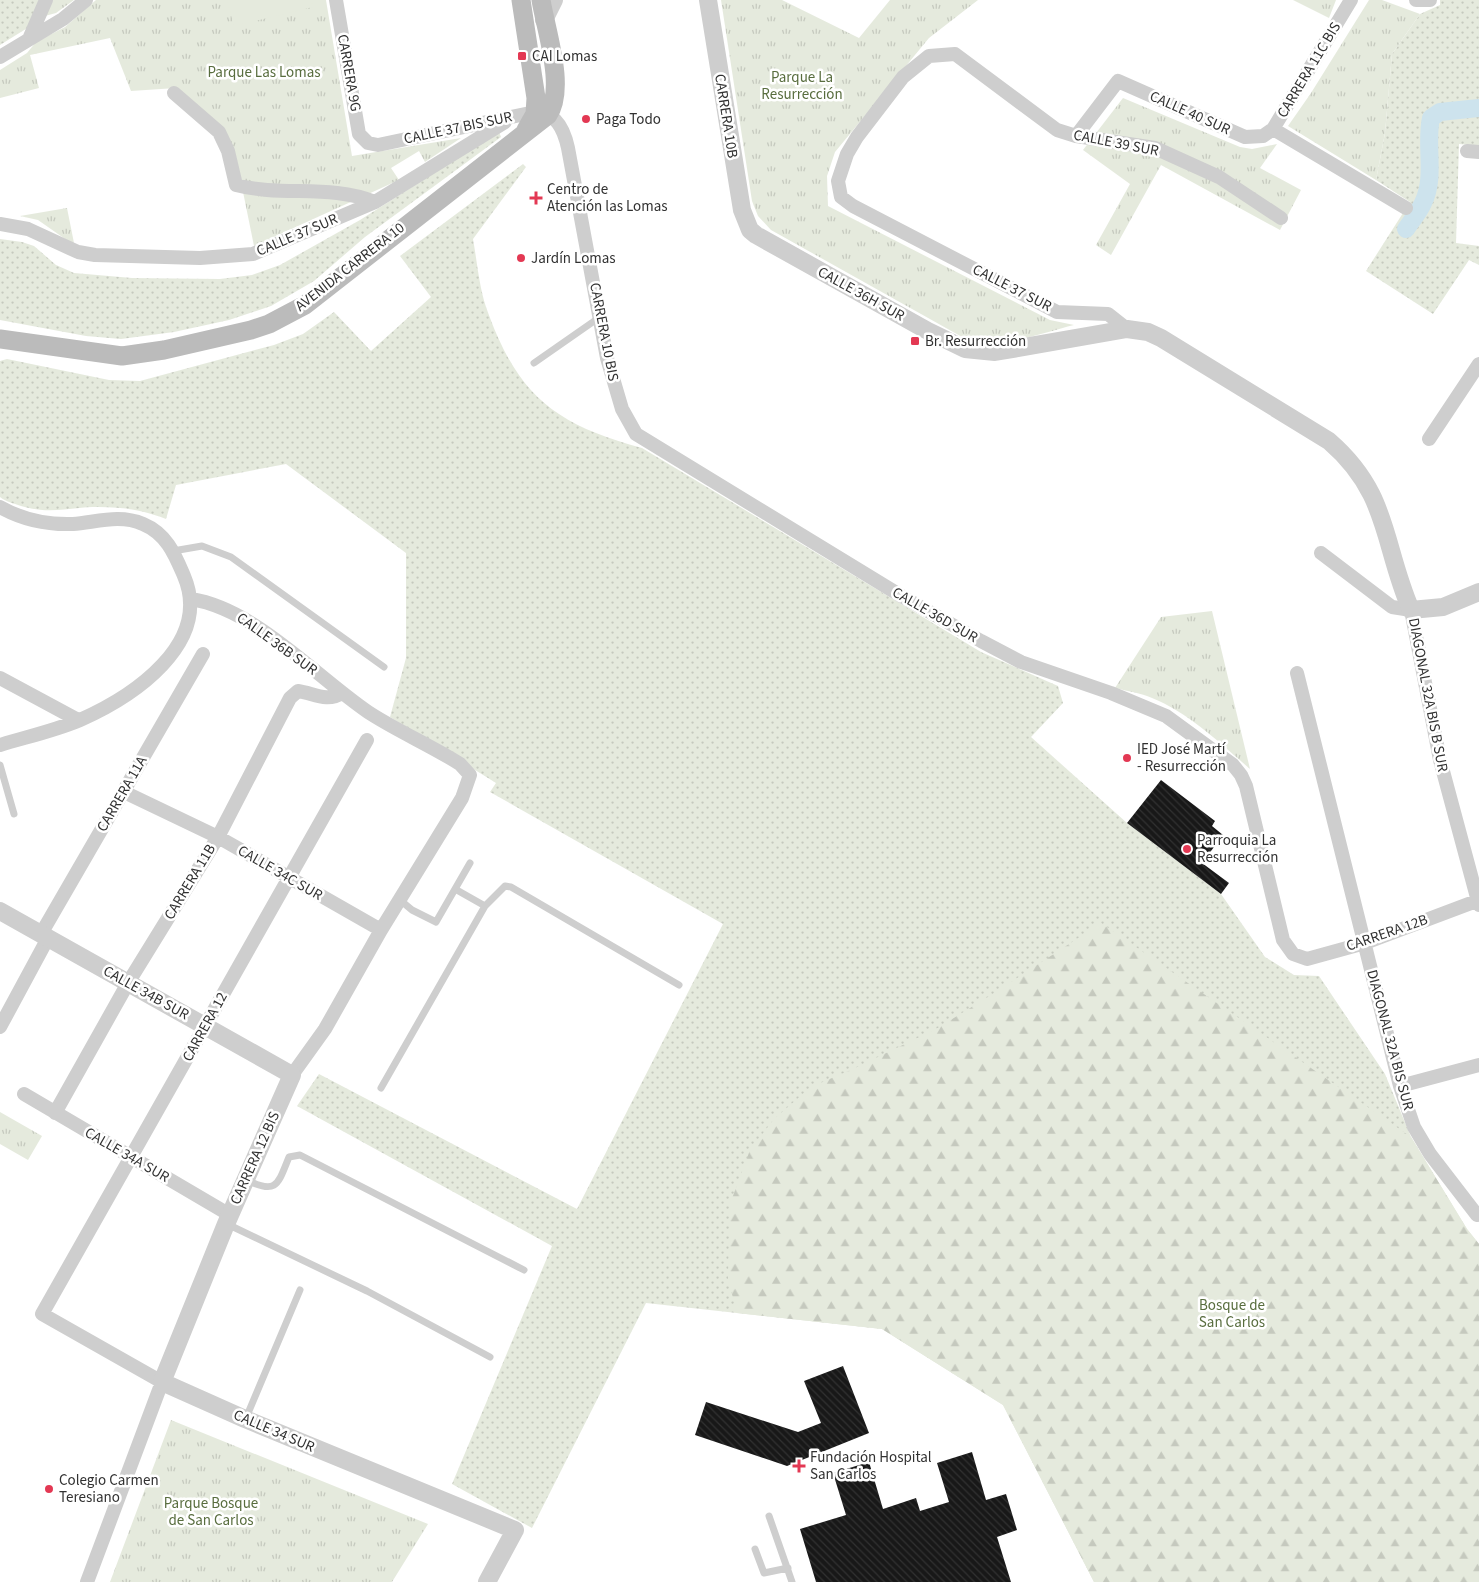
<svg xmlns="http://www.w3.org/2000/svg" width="1479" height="1582" viewBox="0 0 1479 1582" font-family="'Source Sans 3',sans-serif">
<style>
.grass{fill:url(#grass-dots)}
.forest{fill:url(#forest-firs)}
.park{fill:url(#park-tufts)}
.pitch{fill:#e5eadd}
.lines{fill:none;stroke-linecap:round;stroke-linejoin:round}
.canal{stroke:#cde3ed;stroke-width:18}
.building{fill:url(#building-back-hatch)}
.service{stroke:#cecece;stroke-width:7}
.minor{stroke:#cecece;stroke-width:14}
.tertiary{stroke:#cecece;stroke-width:18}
.secondary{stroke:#bbb;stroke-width:19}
.poi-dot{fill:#e33853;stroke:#fff;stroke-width:2}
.labels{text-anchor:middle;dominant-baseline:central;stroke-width:5;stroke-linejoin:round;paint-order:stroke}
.poi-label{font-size:15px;fill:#313131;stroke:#fff;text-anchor:start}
.street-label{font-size:15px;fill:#313131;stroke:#fff}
.park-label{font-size:15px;fill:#586d3e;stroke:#fff}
</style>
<defs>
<pattern id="grass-dots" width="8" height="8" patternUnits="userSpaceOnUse" patternTransform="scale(1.25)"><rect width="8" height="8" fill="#e5eadd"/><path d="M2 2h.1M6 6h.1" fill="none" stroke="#c5c9be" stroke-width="1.8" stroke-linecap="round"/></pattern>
<pattern id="forest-firs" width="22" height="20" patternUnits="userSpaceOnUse" patternTransform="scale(1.25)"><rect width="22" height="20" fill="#e5eadd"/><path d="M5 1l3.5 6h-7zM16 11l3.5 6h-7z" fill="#c5c9be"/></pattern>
<pattern id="park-tufts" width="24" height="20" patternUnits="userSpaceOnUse" patternTransform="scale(1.25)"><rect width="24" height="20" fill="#e5eadd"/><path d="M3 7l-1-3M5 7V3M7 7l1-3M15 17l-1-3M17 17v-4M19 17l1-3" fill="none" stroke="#c5c9be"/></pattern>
<pattern id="building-back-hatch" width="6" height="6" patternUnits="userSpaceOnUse" patternTransform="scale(1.25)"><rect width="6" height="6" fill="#181818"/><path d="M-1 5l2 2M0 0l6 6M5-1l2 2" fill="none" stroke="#313131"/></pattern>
</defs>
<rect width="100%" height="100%" fill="#fff"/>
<!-- grass -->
<path class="grass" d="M0,0H39L29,27L0,45Z
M1440,0H1479V146L1459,144L1456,243L1479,246V265L1469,260L1433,314L1366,271L1410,202L1376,180L1385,133L1392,54L1420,14L1440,5Z
M499,132L501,137L365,237L314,281L271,306L229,320L174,332L121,339L86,336L0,320V239L22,242L34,246L56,265L74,273L132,278L220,279L252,275L280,265L360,220Z
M523,164L526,167L473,239C477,261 479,286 486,307C517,395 554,424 642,448L981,652L1058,686L1063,703L1031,737L1127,823L1221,894L1265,957L1294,975L1319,976L1385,1074L1411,1137L1467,1229L1479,1244V1582H1094L1003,1405L882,1329L646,1303L532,1528L452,1484L552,1246L297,1106L319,1074L577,1209L723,924L490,792L496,783L390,717L406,658V553L286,464L176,485L166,519C143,510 123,507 98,507C68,507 52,515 21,506C13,503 6,502 0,497V361L7,359L109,380L140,381L274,345L303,334L334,312L371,351L431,297L400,256Z"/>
<!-- forest -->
<path class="forest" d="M1101,923L1411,1137L1467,1229L1479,1244V1582H1094L1003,1405L882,1329L737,1313L728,1279L730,1204L750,1150L774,1119L811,1087L853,1069L936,1029L996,992Z"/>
<!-- park -->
<path class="park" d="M53,0H74L56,13L45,16Z
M96,0H326L352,156L461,138L425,162L419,151L391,168L399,180L254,246L241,182L212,122L176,88L131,91L110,38L30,55L39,88L0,98V70L27,53L36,42L65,27Z
M721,0H782L859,38L890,0H978L929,38L835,152L827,176L828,206L1050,320L1074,325C1045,332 1000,349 971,342L771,230L758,216L752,201Z
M1293,0H1336L1329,18Z
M1369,0H1382L1420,14L1392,54L1385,133L1376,180L1288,126L1311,93Z
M1123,98L1240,147L1252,149L1277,144L1260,168L1301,190L1280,230L1161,165L1111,255L1096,245L1130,184L1083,150Z
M67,208L74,243L68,241L38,220L20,216Z
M1212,611L1250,769C1220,743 1189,713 1152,698C1141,693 1127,691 1115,688L1161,617Z
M0,1112L42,1136L28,1160L0,1144Z
M171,1420L428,1524L392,1582H110Z"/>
<!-- pitch -->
<path class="pitch" d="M227,0H311L313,7L234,26Z"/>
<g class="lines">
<!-- canal -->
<path class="canal" d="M1406,229C1412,220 1419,212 1423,203C1436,177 1425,145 1431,118L1440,112L1479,108"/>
</g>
<!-- building -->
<path class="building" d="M1161,780L1215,821L1212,826L1223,835L1202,863L1229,883L1221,894L1127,823Z
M843,1366L869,1433L787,1466L695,1435L706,1402L798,1432L821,1423L804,1381Z
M972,1452L986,1500L1006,1494L1017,1530L997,1537L1011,1582H816L800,1529L846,1515L833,1473L869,1462L883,1509L916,1498L920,1511L949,1502L937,1463Z"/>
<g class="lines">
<!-- service -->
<path class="service" d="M534,363L600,317
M173,551L202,546L231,557L384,667
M0,765L14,814
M455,889L485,906
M400,900L412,910L436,922L470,863
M381,1088L485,906L505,886L511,887L679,985
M247,1180C277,1195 278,1184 289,1157L300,1155L524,1270
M227,1224L367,1291L490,1357
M246,1418L300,1290
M769,1516L792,1582
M755,1549L764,1573L788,1568"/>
<!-- minor -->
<path class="minor" d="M336,0L359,134L368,143L378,145L535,112C556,112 564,129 568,148L607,358L622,409L636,434L903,597L981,641L1021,662L1111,693L1166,716L1233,765L1241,775L1246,786L1283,940L1293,954L1307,959L1365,943L1479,900
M1416,0H1430
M29,39L46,0
M0,57L63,19L86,0
M174,93L219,132L228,151L236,185C282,197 330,184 375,202
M1273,129L1406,208
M1076,136L1118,81L1245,137L1263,136L1273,129L1351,0
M1467,151L1479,152
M0,224L28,229L78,252L95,255L200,258L253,254L375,202L505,122
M1127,329L1108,314L1057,312L853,206L841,197L838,181L847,154L857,137L903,77L929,56L955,54L1057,130L1076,136L1155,148L1219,177L1281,218
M1429,439L1479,364
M0,507C23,520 46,525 73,524C97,522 120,514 143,524C167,534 175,555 184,576C213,644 132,697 80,720C54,731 26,737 0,745
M1321,553L1392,607L1411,610L1440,760L1479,905
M191,599C255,609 314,675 368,712C397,731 430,745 460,764L470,775L462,798L381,930L325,1029L292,1075
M1297,673L1400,1086L1414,1127L1430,1154L1477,1215
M0,678L78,720
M124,792L218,837L381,930
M41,934L203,654
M0,1027L48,938
M1400,1086L1479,1065
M24,1094L230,1215
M55,1113L128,983L218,837L290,698L298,691C313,693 327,703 342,693
M87,1582L162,1382L42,1314L367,740"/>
<!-- tertiary -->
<path class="tertiary" d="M708,0L742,210L750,230L756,235L928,331L965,349L995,352L1127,329L1148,332L1161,338L1329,441C1390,494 1382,543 1411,610L1443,607L1479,592
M544,20L554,0
M0,911L292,1075L226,1224L162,1382L245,1419L515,1530L487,1582"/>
<!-- secondary -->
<path class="secondary" d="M521,0L536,98L535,114L526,130
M0,339L122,356L164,350L251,330L269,324L305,305L548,115C566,88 546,31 541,0"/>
</g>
<!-- markers -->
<g class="poi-dot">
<rect x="517" y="51" width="10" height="10" rx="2.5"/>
<circle cx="586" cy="119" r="5"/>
<path d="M533.5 190.5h5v5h5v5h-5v5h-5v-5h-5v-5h5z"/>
<circle cx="521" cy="258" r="5"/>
<rect x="910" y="336" width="10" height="10" rx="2.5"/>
<circle cx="1127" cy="758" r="5"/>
<circle cx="1187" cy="849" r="5"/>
<path d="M796.5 1458.5h5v5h5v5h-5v5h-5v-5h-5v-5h5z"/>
<circle cx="49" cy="1489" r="5"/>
</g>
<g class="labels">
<!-- poi labels -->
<g class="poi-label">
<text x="532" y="56">CAI Lomas</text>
<text x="596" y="119">Paga Todo</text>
<text x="547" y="189">Centro de<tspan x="547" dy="17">Atención las Lomas</tspan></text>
<text x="531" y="258">Jardín Lomas</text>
<text x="925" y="341">Br. Resurrección</text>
<text x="1137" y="749">IED José Martí<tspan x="1137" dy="17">- Resurrección</tspan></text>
<text x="1197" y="840">Parroquia La<tspan x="1197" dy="17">Resurrección</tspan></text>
<text x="810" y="1457">Fundación Hospital<tspan x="810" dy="17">San Carlos</tspan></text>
<text x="59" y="1480">Colegio Carmen<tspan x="59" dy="17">Teresiano</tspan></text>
</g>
<!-- street labels -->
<g class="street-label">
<text transform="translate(1309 70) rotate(-59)">CARRERA 11C BIS</text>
<text transform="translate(349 73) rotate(80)">CARRERA 9G</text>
<text transform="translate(1190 113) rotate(24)">CALLE 40 SUR</text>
<text transform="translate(726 116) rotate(81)">CARRERA 10B</text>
<text transform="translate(458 128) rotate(-12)">CALLE 37 BIS SUR</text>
<text transform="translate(1116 143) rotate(11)">CALLE 39 SUR</text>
<text transform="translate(297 235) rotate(-23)">CALLE 37 SUR</text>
<text transform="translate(350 267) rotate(-38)">AVENIDA CARRERA 10</text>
<text transform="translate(1012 288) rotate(27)">CALLE 37 SUR</text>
<text transform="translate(861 294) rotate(29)">CALLE 36H SUR</text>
<text transform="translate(604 332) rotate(79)">CARRERA 10 BIS</text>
<text transform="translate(935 615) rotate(30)">CALLE 36D SUR</text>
<text transform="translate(277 644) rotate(36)">CALLE 36B SUR</text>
<text transform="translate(1428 695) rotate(79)">DIAGONAL 32A BIS B SUR</text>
<text transform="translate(122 794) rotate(-60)">CARRERA 11A</text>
<text transform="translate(280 873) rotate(30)">CALLE 34C SUR</text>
<text transform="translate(190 882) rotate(-59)">CARRERA 11B</text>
<text transform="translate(1387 933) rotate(-19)">CARRERA 12B</text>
<text transform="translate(146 993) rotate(29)">CALLE 34B SUR</text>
<text transform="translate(205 1027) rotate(-61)">CARRERA 12</text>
<text transform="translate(1390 1040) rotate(75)">DIAGONAL 32A BIS SUR</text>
<text transform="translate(127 1155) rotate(30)">CALLE 34A SUR</text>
<text transform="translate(255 1158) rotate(-66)">CARRERA 12 BIS</text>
<text transform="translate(274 1431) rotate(23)">CALLE 34 SUR</text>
</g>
<!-- park labels -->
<g class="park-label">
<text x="264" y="72">Parque Las Lomas</text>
<text x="802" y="77">Parque La<tspan x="802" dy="17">Resurrección</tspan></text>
<text x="1232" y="1305">Bosque de<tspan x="1232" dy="17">San Carlos</tspan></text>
<text x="211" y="1503">Parque Bosque<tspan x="211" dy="17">de San Carlos</tspan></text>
</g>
</g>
</svg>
